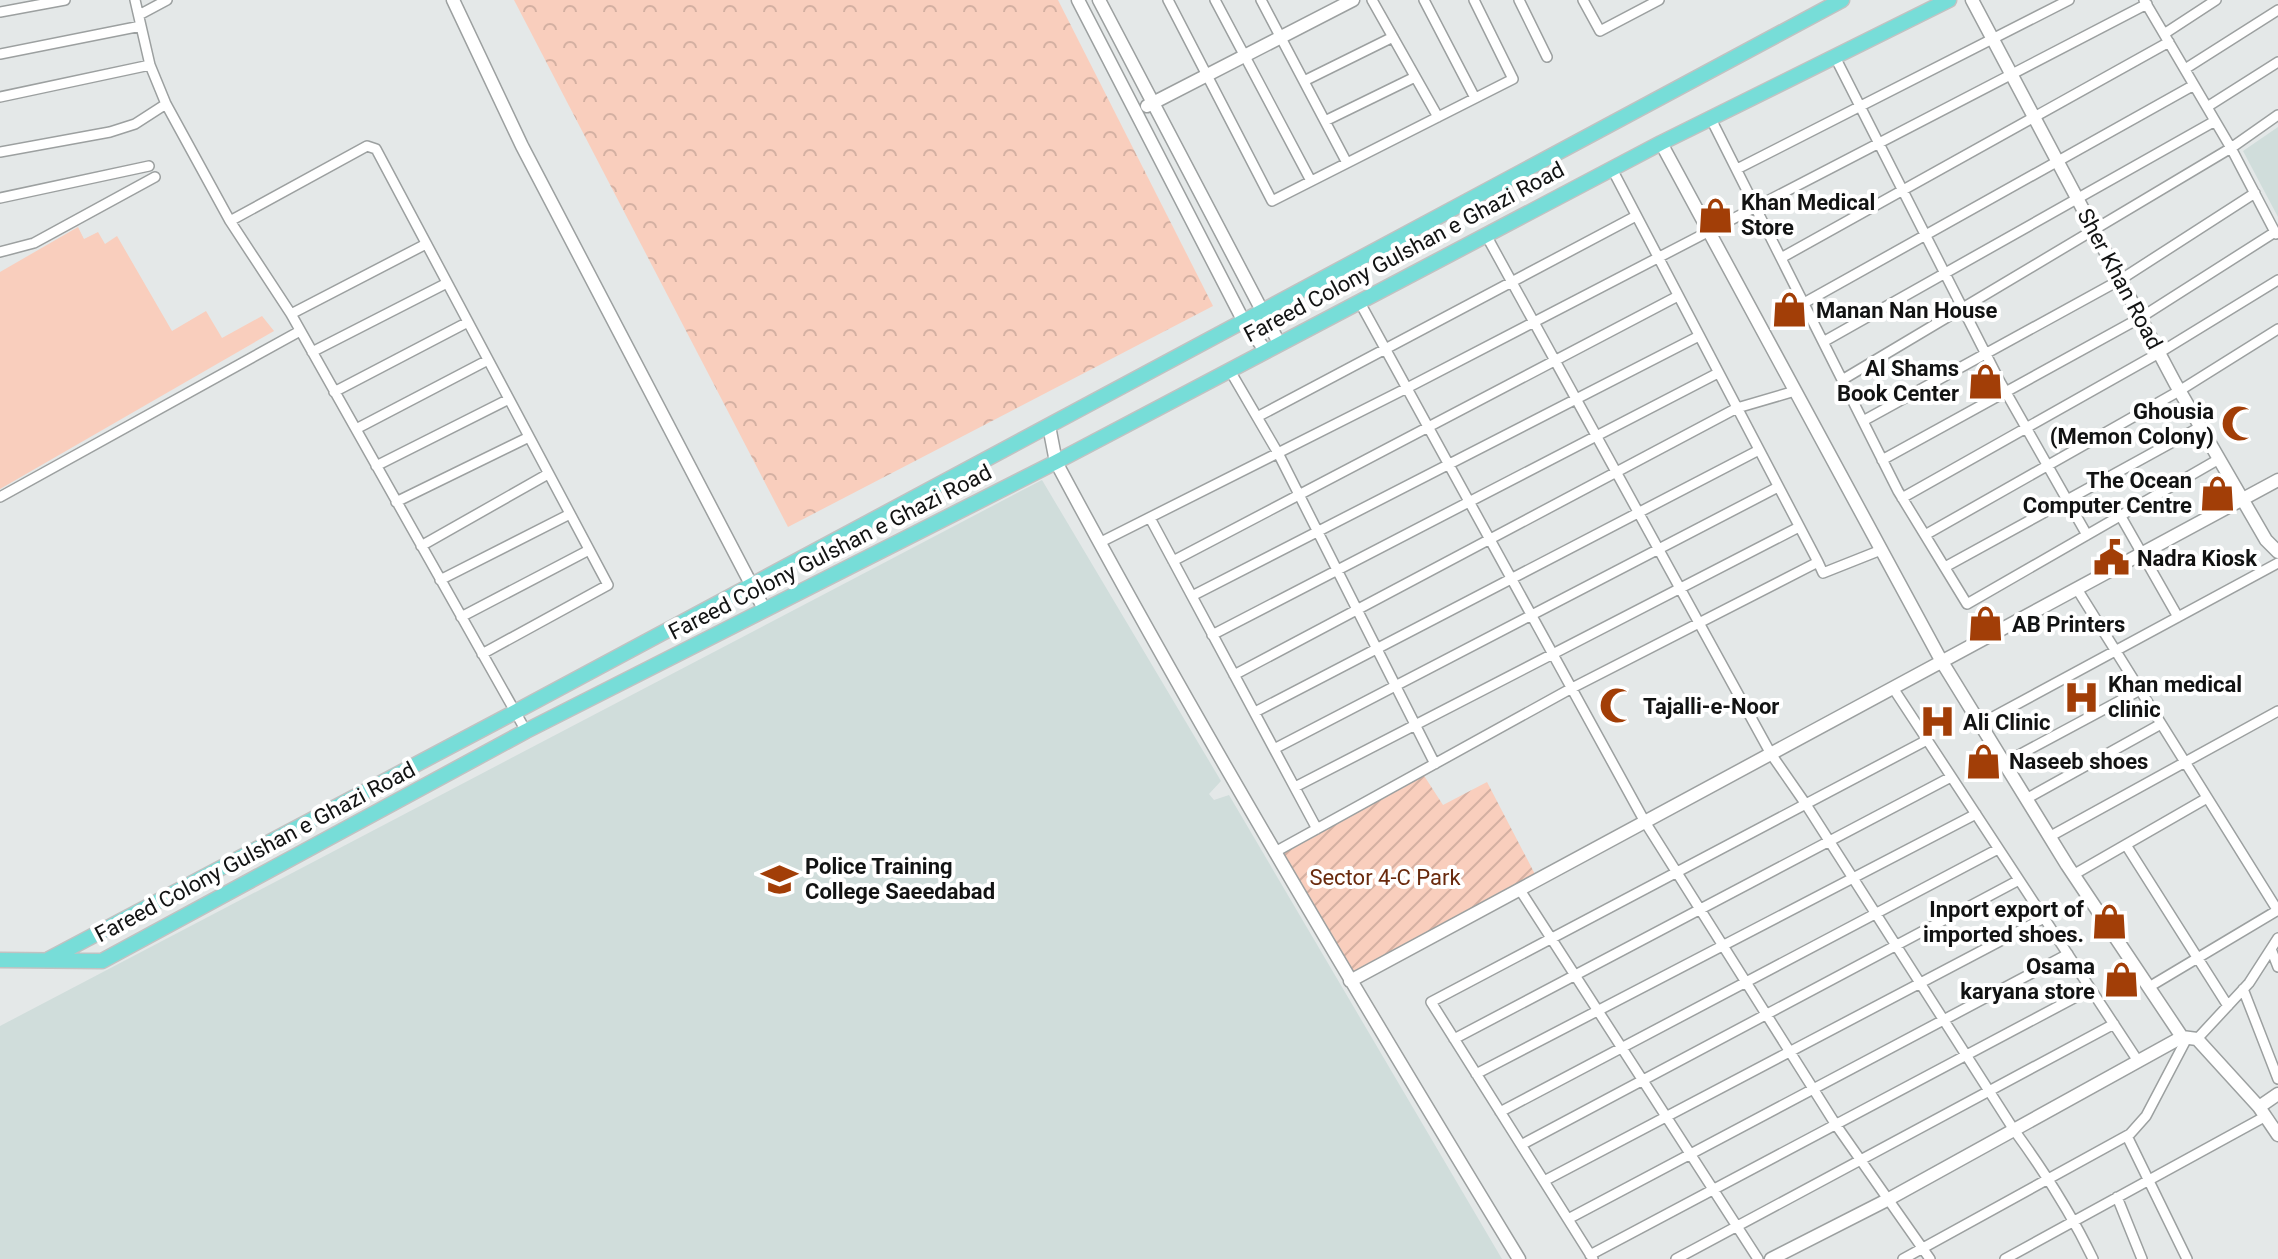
<svg xmlns="http://www.w3.org/2000/svg" width="2278" height="1259" viewBox="0 0 2278 1259" font-family="Roboto,sans-serif">
<style>
.built{fill:#d0dddb}
.grass{fill:#f9cebd}
.park{fill:url(#park-crowns)}
.garden{fill:url(#garden-furrows)}
.lines{fill:none;stroke-linecap:round;stroke-linejoin:round}
.street-casing{stroke:#9ca0a0;stroke-width:12}
.secondary-casing{stroke:#9ca0a0;stroke-width:15}
.primary-casing{stroke:#c1c2c2;stroke-width:17}
.street{stroke:#fff;stroke-width:9}
.secondary{stroke:#fff;stroke-width:12}
.primary{stroke:#77ddd8;stroke-width:14}
.labels{text-anchor:middle;dominant-baseline:central;stroke-width:8;stroke-linejoin:round;paint-order:stroke}
.poi-label{font-size:22px;font-weight:bold;fill:#121313;stroke:#fff;text-anchor:start}
.street-label{font-size:22px;fill:#121313;stroke:#fff}
.park-label{font-size:22px;fill:#692a0d;stroke:#fff}
</style>
<defs>
<pattern id="park-crowns" width="20" height="18" patternUnits="userSpaceOnUse" patternTransform="scale(2)"><rect width="20" height="18" fill="#f9cebd"/><path d="M2 6a3 3 0 1 1 6 0M12 15a3 3 0 1 1 6 0" fill="none" stroke="#d4b0a2"/></pattern>
<pattern id="garden-furrows" width="10" height="10" patternUnits="userSpaceOnUse" patternTransform="scale(2)"><rect width="10" height="10" fill="#f9cebd"/><path d="M-1 1l2-2M0 10L10 0M9 11l2-2" fill="none" stroke="#d4b0a2"/></pattern>
</defs>
<rect width="100%" height="100%" fill="#e4e8e8"/>
<!-- built -->
<path class="built" d="M2278,127V217L2243,151Z
M1042,480L1221,781L1209,794L1214,800L1229,795L1502,1259H0V1026Z"/>
<!-- grass -->
<path class="grass" d="M78,227L84,239L98,232L105,244L117,236L172,331L206,311L222,338L262,316L274,331L0,489V272Z"/>
<!-- park -->
<path class="park" d="M514,0H1058L1213,306L788,527Z"/>
<!-- garden -->
<path class="garden" d="M1421,771L1443,805L1487,782L1538,880L1350,981L1275,852Z"/>
<g class="lines">
<defs>
<path id="street" d="M135,0L150,65L166,104L230,221L291,314L526,731
M1168,0L1272,201L1513,79L1474,0
M1215,0L1311,181
M1261,0L1347,163
M1372,0L1438,117
M1424,0L1475,98
M1519,0L1547,57
M1583,0L1600,31L1659,0
M2144,0L2231,148L2276,234
M0,12L65,0
M139,15L167,0
M2164,34L2216,0
M0,54L141,26
M1835,57L1999,380L2087,535
M2185,69L2278,10
M1304,81L1393,37
M0,97L150,65
M2207,107L2278,62
M1711,119L1898,491L1967,604L2219,459
M1325,121L1415,77
M0,152L110,132L135,124L166,104
M1612,169L1818,562
M1737,169L2069,0
M0,198L149,166
M230,221L367,146L376,149L608,585L482,654
M1486,235L1771,754L1805,803L2014,1130C2044,1171 2071,1213 2093,1259
M0,252L34,243L155,177
M1781,258L2169,42
M1359,301L1645,822L1836,1125L1930,1259
M1804,303L2194,85
M291,314L426,244
M1823,342L2215,121
M312,352L447,283
M1229,369L1278,453L1435,764
M1842,380L2231,148L2278,115
M334,392L468,322
M1257,417L1636,216
M1863,421L2120,280L2255,193
M356,429L488,360
M1882,460L2140,318L2275,232
M376,466L509,399
M0,497L300,331
M1902,498L2159,353L2278,280
M396,502L529,437
M2120,515L2178,617
M1150,518L1317,829
M1925,535L2179,391L2278,329
M1099,543L1407,388L2147,4
M421,546L548,474
M1173,561L1678,296
M1945,567L2200,427
M440,580L570,514
M2077,589L2278,911
M1192,596L1699,336
M461,617L589,550
M1212,635L1718,373
M1234,675L1737,408L1795,391
M1893,688L2138,1061
M1255,712L1759,450
M1980,724L2278,563
M1274,749L1778,487
M2004,763L2140,690
M1295,787L1799,527
M2026,799L2161,724
M2049,837L2278,711
M2126,845L2228,1006
M1275,852L1572,688L1818,562L1823,573L1881,550
M2073,875L2207,798
M1520,890L1758,1259
M2271,949L2278,967
M2149,987L2278,910
M2243,989L2278,1079
M1454,1039L1951,777
M2197,1039L2249,983L2278,938
M1476,1074L1976,814
M1500,1112L1998,849
M2127,1136L2187,1259
M1521,1145L2019,880
M1544,1181L2044,918
M2117,1197L2142,1259
M1568,1219L2068,954
M1590,1255L2091,989
M1593,1259L1431,1002L1927,740
M1676,1259L2114,1024
M1903,1259L2130,1134L2146,1116L2187,1038
M2005,1259L2266,1116"/>
<path id="secondary" d="M453,0L522,146L764,609
M1078,0L1243,320L1265,350
M1099,0L1279,343
M1972,0L2175,383L2266,540L2278,552
M1147,106L1353,0
M1661,143L1942,662L2067,865L2182,1037L2197,1039L2259,1107L2278,1135
M1049,426L1056,462C1201,733 1359,996 1519,1259
M1350,981L2278,480
M2259,1107L2278,1094
M1771,1259L1887,1200L2182,1037"/>
<path id="primary" d="M49,959L515,712L1842,0
M0,960L102,961L526,731L1056,462L1661,143L1949,0"/>
</defs>
<!-- street casing -->
<use href="#street" class="street-casing"/>
<!-- secondary casing -->
<use href="#secondary" class="secondary-casing"/>
<!-- primary casing -->
<use href="#primary" class="primary-casing"/>
<!-- street -->
<use href="#street" class="street"/>
<!-- secondary -->
<use href="#secondary" class="secondary"/>
<!-- primary -->
<use href="#primary" class="primary"/>
</g>
<!-- icons -->
<defs>
<symbol id="shop-bare" viewBox="-9 -9 18 18"><path d="M-5-2.5h2.3a2.7 3.5 0 0 1 5.4 0H5L5.5 6h-11ZM-1.5-2.5h3a1.5 2.3 0 0 0-3 0Z" fill="#a23e07" stroke="#fff" stroke-width="2.5" paint-order="stroke"/></symbol>
<symbol id="mosque-bare" viewBox="-9 -9 18 18"><path d="M3.5-4.9A6 6 0 1 0 3.5 4.9A5 5 0 1 1 3.5-4.9Z" fill="#a23e07" stroke="#fff" stroke-width="2.5" paint-order="stroke"/></symbol>
<symbol id="civic-bare" viewBox="-9 -9 18 18"><path d="M-.6-6.5H3V-4.5H.6V-3L4-1V1h2V6H-6V1h2V-1L-.6-3ZM-1.2 2.5V6h2.4V2.5Z" fill="#a23e07" stroke="#fff" stroke-width="2.5" paint-order="stroke"/></symbol>
<symbol id="hospital-bare" viewBox="-9 -9 18 18"><path d="M-5-5h3v3.5h4V-5h3V5h-3V1.5h-4V5h-3Z" fill="#a23e07" stroke="#fff" stroke-width="2.5" paint-order="stroke"/></symbol>
<symbol id="university-bare" viewBox="-9 -9 18 18"><path d="M0-5L7-2L0 1L-7-2ZM-4 1L0 2.5L4 1V4Q0 6-4 4Z" fill="#a23e07" stroke="#fff" stroke-width="2.5" paint-order="stroke"/></symbol>
</defs>
<g fill-rule="evenodd">
<use href="#shop-bare" x="1690" y="190" width="51" height="51"/>
<use href="#shop-bare" x="1764" y="284" width="51" height="51"/>
<use href="#shop-bare" x="1960" y="356" width="51" height="51"/>
<use href="#mosque-bare" x="2214" y="398" width="51" height="51"/>
<use href="#shop-bare" x="2192" y="468" width="51" height="51"/>
<use href="#civic-bare" x="2086" y="532" width="51" height="51"/>
<use href="#shop-bare" x="1960" y="598" width="51" height="51"/>
<use href="#hospital-bare" x="2056" y="672" width="51" height="51"/>
<use href="#mosque-bare" x="1592" y="680" width="51" height="51"/>
<use href="#hospital-bare" x="1912" y="696" width="51" height="51"/>
<use href="#shop-bare" x="1958" y="736" width="51" height="51"/>
<use href="#university-bare" x="754" y="854" width="51" height="51"/>
<use href="#shop-bare" x="2084" y="896" width="51" height="51"/>
<use href="#shop-bare" x="2096" y="954" width="51" height="51"/>
</g>
<g class="labels">
<!-- poi labels -->
<g class="poi-label">
<text x="1741" y="202">Khan Medical<tspan x="1741" dy="25">Store</tspan></text>
<text x="1816" y="310">Manan Nan House</text>
<text x="1959" y="368" text-anchor="end">Al Shams<tspan x="1959" dy="25">Book Center</tspan></text>
<text x="2214" y="411" text-anchor="end">Ghousia<tspan x="2214" dy="25">(Memon Colony)</tspan></text>
<text x="2192" y="480" text-anchor="end">The Ocean<tspan x="2192" dy="25">Computer Centre</tspan></text>
<text x="2137" y="558">Nadra Kiosk</text>
<text x="2012" y="624">AB Printers</text>
<text x="2108" y="684">Khan medical<tspan x="2108" dy="25">clinic</tspan></text>
<text x="1643" y="706">Tajalli-e-Noor</text>
<text x="1963" y="722">Ali Clinic</text>
<text x="2009" y="761">Naseeb shoes</text>
<text x="805" y="866">Police Training<tspan x="805" dy="25">College Saeedabad</tspan></text>
<text x="2084" y="909" text-anchor="end">Inport export of<tspan x="2084" dy="25">imported shoes.</tspan></text>
<text x="2095" y="966" text-anchor="end">Osama<tspan x="2095" dy="25">karyana store</tspan></text>
</g>
<!-- street labels -->
<g class="street-label">
<text transform="translate(1404 252) rotate(-28)">Fareed Colony Gulshan e Ghazi Road</text>
<text transform="translate(2120 279) rotate(62)">Sher Khan Road</text>
<text transform="translate(830 552) rotate(-27)">Fareed Colony Gulshan e Ghazi Road</text>
<text transform="translate(255 852) rotate(-28)">Fareed Colony Gulshan e Ghazi Road</text>
</g>
<!-- park labels -->
<g class="park-label">
<text x="1385" y="877">Sector 4-C Park</text>
</g>
</g>
</svg>
